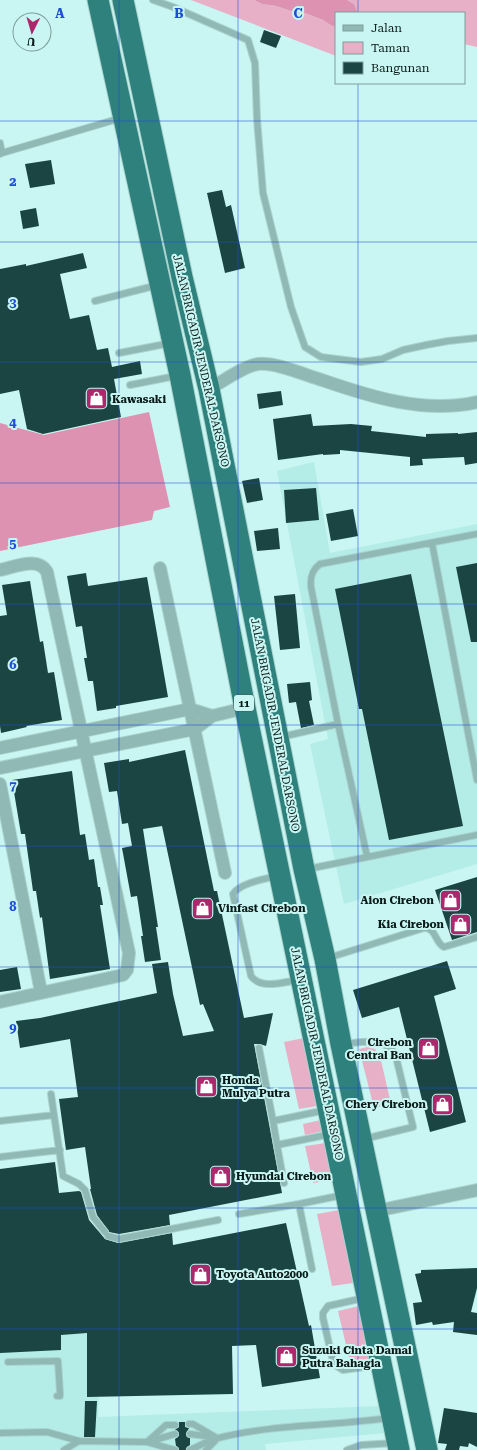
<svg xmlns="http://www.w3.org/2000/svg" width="477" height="1450" viewBox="0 0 477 1450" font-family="'Roboto Serif',serif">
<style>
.built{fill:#b4ece7}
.green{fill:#e8b0c6}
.forest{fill:#dc92b0}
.building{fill:#1b4542}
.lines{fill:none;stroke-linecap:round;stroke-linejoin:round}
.service-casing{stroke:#aad3cf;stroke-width:8}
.minor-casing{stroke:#aad3cf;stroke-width:14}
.trunk-casing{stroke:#aad3cf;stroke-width:23}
.service{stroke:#90b8b4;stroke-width:6}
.minor{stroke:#90b8b4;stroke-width:12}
.trunk{stroke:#2e817c;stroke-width:21}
.grid{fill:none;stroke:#1d4ed8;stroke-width:1;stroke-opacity:0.55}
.labels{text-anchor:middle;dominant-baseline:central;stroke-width:4;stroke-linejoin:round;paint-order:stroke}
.shield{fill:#c9f6f2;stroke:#435c5a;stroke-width:1}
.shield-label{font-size:10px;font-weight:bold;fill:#091a19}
.street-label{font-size:11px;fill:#091a19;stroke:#c9f6f2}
.poi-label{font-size:11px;font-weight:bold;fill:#091a19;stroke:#c9f6f2;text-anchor:start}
.grid-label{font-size:13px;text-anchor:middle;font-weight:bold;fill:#1d4ed8;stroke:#c9f6f2;stroke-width:4;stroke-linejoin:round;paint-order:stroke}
</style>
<rect width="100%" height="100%" fill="#c9f6f2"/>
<!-- built -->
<path class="built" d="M314,462L330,553L477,524V864L344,904L310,744L328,739L277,471Z
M0,1218L94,1228L101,1231L106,1247L98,1417L380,1406L385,1433L265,1444L266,1450H0Z"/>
<!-- green -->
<path class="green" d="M191,0H254L262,4L276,6L291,11L305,13L323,20L332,26H336V56Z
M347,0H477V47L464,44V13H356L357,11L354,4Z
M304,1038L317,1106L299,1109L284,1042Z
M367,1047L375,1049L380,1056L391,1104L374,1108L359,1049Z
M321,1120L323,1131L305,1135L303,1124Z
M326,1143L334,1180L313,1183L305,1146Z
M339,1210L353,1283L332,1286L317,1214Z
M359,1306L371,1358L350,1362L338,1311Z"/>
<!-- forest -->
<path class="forest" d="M254,0H347L354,4L357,11L356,13H336V26H332L323,20L305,13L291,11L276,6L262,4Z
M149,412L170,507L154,511L152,520L0,551V423L44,435Z"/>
<!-- building -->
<path class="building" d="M264,30L281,36L276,48L260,42Z
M51,160L55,184L30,188L25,164Z
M222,190L226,207L231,205L245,268L225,273L207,193Z
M36,208L39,226L23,229L20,211Z
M83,253L87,268L60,274L70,319L89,315L97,350L108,348L112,367L140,361L142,374L114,379L121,417L43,434L27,429L19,390L0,394V269L26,264V266Z
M281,391L283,405L259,409L257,394Z
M311,414L313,426L351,424L372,426L371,431L426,437V434L458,433V434L477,432V463L465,465L464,457L422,459L423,465L410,466V457L340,450V454L323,455V454L278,460L273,419Z
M259,478L263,500L247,503L242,481Z
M316,488L319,520L286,523L284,490Z
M353,509L358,536L331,541L326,514Z
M278,528L280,549L257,551L254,531Z
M477,563V642H471L456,567Z
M86,573L88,586L147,577L168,697L116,706V708L97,711L93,681H88L84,658H87L82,626L76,627L67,576Z
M411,574L463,826L389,840L362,709H359L335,589Z
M30,581L40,642L43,641L48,673L54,672L62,720L26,726L27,727L1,733L0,726V616L7,615L2,585Z
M295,594L300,648L280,650L274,596Z
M310,682L312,700L309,701L314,725L301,728L296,702L289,703L287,684Z
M185,750L214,891H217L244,1018L273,1013L266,1046L260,1044H254L282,1193L169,1215L170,1225L119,1234L109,1232L97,1215L90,1189H91L85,1147L66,1150L59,1099L78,1097L70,1039L20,1048L16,1021L40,1018L157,993L152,964L168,962L173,994L183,1036L214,1031L203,1004L200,1005L162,826L143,829L158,927H156L161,960L145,962L141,936H143L137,896L131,897L122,848L132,846L128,823L122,824L117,791L109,792L104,763L129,759V762Z
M72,771L80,835L85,834L89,860L94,859L98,887H100L103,905H100L110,969L50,979L42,917L40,918L36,891H33L25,834H21L12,780Z
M477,877V932L452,940L435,890Z
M447,961L456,989L434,996L466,1122L430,1132L399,1007L362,1018L353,990Z
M17,967L21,989L0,992V970Z
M55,1162L59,1193L79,1191L81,1192L89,1220L105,1239L118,1243L172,1233L173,1245L286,1223L309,1326L311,1325L320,1378L262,1387L256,1345L232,1346L233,1394L87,1397V1333L61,1335V1350L0,1353V1169Z
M477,1268V1288L471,1312L477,1313V1335L453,1332L454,1322L433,1325L432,1322L416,1325L413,1303L422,1302L415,1274L421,1273V1270Z
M85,1401H97L95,1437H84Z
M444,1408L477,1413V1447L469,1443L468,1447L460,1446L459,1450H445L447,1444L438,1443Z
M179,1422H185V1427L189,1428L186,1434L187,1437L190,1438V1445L187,1447L186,1450H179L178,1447L176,1446L175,1439L178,1437L179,1433L175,1429L179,1427Z"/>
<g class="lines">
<defs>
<path id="service" d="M153,0L173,7L248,40L255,63L257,119L263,193L291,307L305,347L321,357L361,362L382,359L403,350L426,345L448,341L477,338
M0,143L2,153L0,154
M2,153L121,118
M95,301L158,285
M119,353L171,343
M130,385L176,376
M432,543L477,780
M281,737L338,724
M367,856L338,724L311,587C310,577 312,570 320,564L477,534
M308,869L477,835
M277,876C265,879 240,883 233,894L234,899L251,976C261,990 284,982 298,980
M328,958L424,928C436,927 435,943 444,947L477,937
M344,1044C363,1042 382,1037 395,1053L413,1127L364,1139
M259,1048L273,1121L326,1110
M51,1094L54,1115
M0,1121L54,1115L63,1176L79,1184L85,1190L93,1217L105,1232
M273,1121L277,1145
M0,1157L60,1150
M284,1183L277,1145L331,1134
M239,1214L299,1204
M108,1236L119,1239L218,1220
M312,1269L299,1204L343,1195
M364,1298L328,1306L323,1313V1318L333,1361L335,1365L343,1370L379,1365
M8,1362L58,1361L60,1393V1396H57
M189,1424H193L217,1438
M0,1433L47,1432L79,1441L147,1442L175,1450
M190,1434L212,1437
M147,1442L166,1425H175
M148,1442L175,1434
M64,1450L79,1441
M190,1450C199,1446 209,1440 218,1438C274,1424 332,1426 389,1418
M206,1450L215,1441
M347,1450L361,1445L395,1443"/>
<path id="minor" d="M209,389C222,382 244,366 258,364C275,362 305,375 322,380C371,397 425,414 477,402
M160,568L225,873
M0,570C15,567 38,556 47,572L129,953L127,970L123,975L0,1002
M0,748L190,709L212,716
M0,768L195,729L212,716L245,708
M0,784L41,992
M376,1211L477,1190"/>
<path id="trunk" d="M98,0L180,375L245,708L399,1450
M123,0L182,277L209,389L304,869L325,959L341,1044L427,1450"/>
</defs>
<!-- service casing -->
<use href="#service" class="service-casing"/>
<!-- minor casing -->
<use href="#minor" class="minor-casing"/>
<!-- trunk casing -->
<use href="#trunk" class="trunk-casing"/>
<!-- service -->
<use href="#service" class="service"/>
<!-- minor -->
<use href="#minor" class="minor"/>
<!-- trunk -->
<use href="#trunk" class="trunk"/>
</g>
<!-- grid -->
<path class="grid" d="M119,0V1450M238,0V1450M358,0V13M358,83V1450M0,121H477M0,242H477M0,362H477M0,483H477M0,604H477M0,725H477M0,846H477M0,967H477M0,1088H477M0,1208H477M0,1329H477"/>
<!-- icons -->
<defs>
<symbol id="shop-square" viewBox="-11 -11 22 22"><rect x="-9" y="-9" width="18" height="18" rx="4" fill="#ad276d" stroke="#c9f6f2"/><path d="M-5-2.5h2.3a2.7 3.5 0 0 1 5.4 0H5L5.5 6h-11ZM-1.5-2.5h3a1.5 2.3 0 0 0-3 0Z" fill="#fff"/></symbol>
</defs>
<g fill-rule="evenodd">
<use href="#shop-square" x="84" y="386" width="25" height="25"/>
<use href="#shop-square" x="438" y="888" width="25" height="25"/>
<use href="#shop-square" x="190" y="896" width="25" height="25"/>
<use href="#shop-square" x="448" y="912" width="25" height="25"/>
<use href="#shop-square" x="416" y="1036" width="25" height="25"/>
<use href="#shop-square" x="194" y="1074" width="25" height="25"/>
<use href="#shop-square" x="430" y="1092" width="25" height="25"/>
<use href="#shop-square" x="208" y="1164" width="25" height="25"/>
<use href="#shop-square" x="188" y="1262" width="25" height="25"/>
<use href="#shop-square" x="274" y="1344" width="25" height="25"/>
</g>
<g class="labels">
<!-- shield labels -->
<rect class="shield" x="234" y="695" width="20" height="16" rx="3"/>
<g class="shield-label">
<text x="244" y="703">11</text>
</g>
<!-- street labels -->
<g class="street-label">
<text transform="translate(201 361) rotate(77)">JALAN BRIGADIR JENDERAL DARSONO</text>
<text transform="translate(275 725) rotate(79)">JALAN BRIGADIR JENDERAL DARSONO</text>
<text transform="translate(317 1054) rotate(78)">JALAN BRIGADIR JENDERAL DARSONO</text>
</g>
<!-- poi labels -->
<g class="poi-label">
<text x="112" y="399">Kawasaki</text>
<text x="434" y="900" text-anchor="end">Aion Cirebon</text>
<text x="218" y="908">Vinfast Cirebon</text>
<text x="444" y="924" text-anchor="end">Kia Cirebon</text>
<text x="412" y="1042" text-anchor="end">Cirebon<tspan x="412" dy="13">Central Ban</tspan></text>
<text x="222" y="1080">Honda<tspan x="222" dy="13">Mulya Putra</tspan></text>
<text x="426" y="1104" text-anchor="end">Chery Cirebon</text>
<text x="236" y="1176">Hyundai Cirebon</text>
<text x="216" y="1274">Toyota Auto2000</text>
<text x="302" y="1350">Suzuki Cinta Damai<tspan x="302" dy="13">Putra Bahagia</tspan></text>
</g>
</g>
<g class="grid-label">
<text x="60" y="18">A</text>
<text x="179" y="18">B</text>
<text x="298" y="18">C</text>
<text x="13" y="186">2</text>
<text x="13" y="307">3</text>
<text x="13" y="427">4</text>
<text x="13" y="548">5</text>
<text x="13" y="669">6</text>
<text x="13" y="790">7</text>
<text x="13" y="911">8</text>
<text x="13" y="1032">9</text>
</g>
<!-- legend -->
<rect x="335" y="12" width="130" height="72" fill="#c9f6f2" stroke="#7c9e9b"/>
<rect x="343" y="25" width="20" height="6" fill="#90b8b4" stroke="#7c9e9b"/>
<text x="371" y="32" font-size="12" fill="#091a19">Jalan</text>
<rect x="343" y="42" width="20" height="12" fill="#e8b0c6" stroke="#7c9e9b"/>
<text x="371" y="52" font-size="12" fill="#091a19">Taman</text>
<rect x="343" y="62" width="20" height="12" fill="#1b4542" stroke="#7c9e9b"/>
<text x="371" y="72" font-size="12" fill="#091a19">Bangunan</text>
<!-- north arrow -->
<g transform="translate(32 32) rotate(185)"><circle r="19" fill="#c9f6f2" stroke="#7c9e9b"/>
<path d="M0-3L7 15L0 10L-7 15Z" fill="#ad276d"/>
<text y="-6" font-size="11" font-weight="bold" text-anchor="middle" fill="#091a19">U</text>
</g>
</svg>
